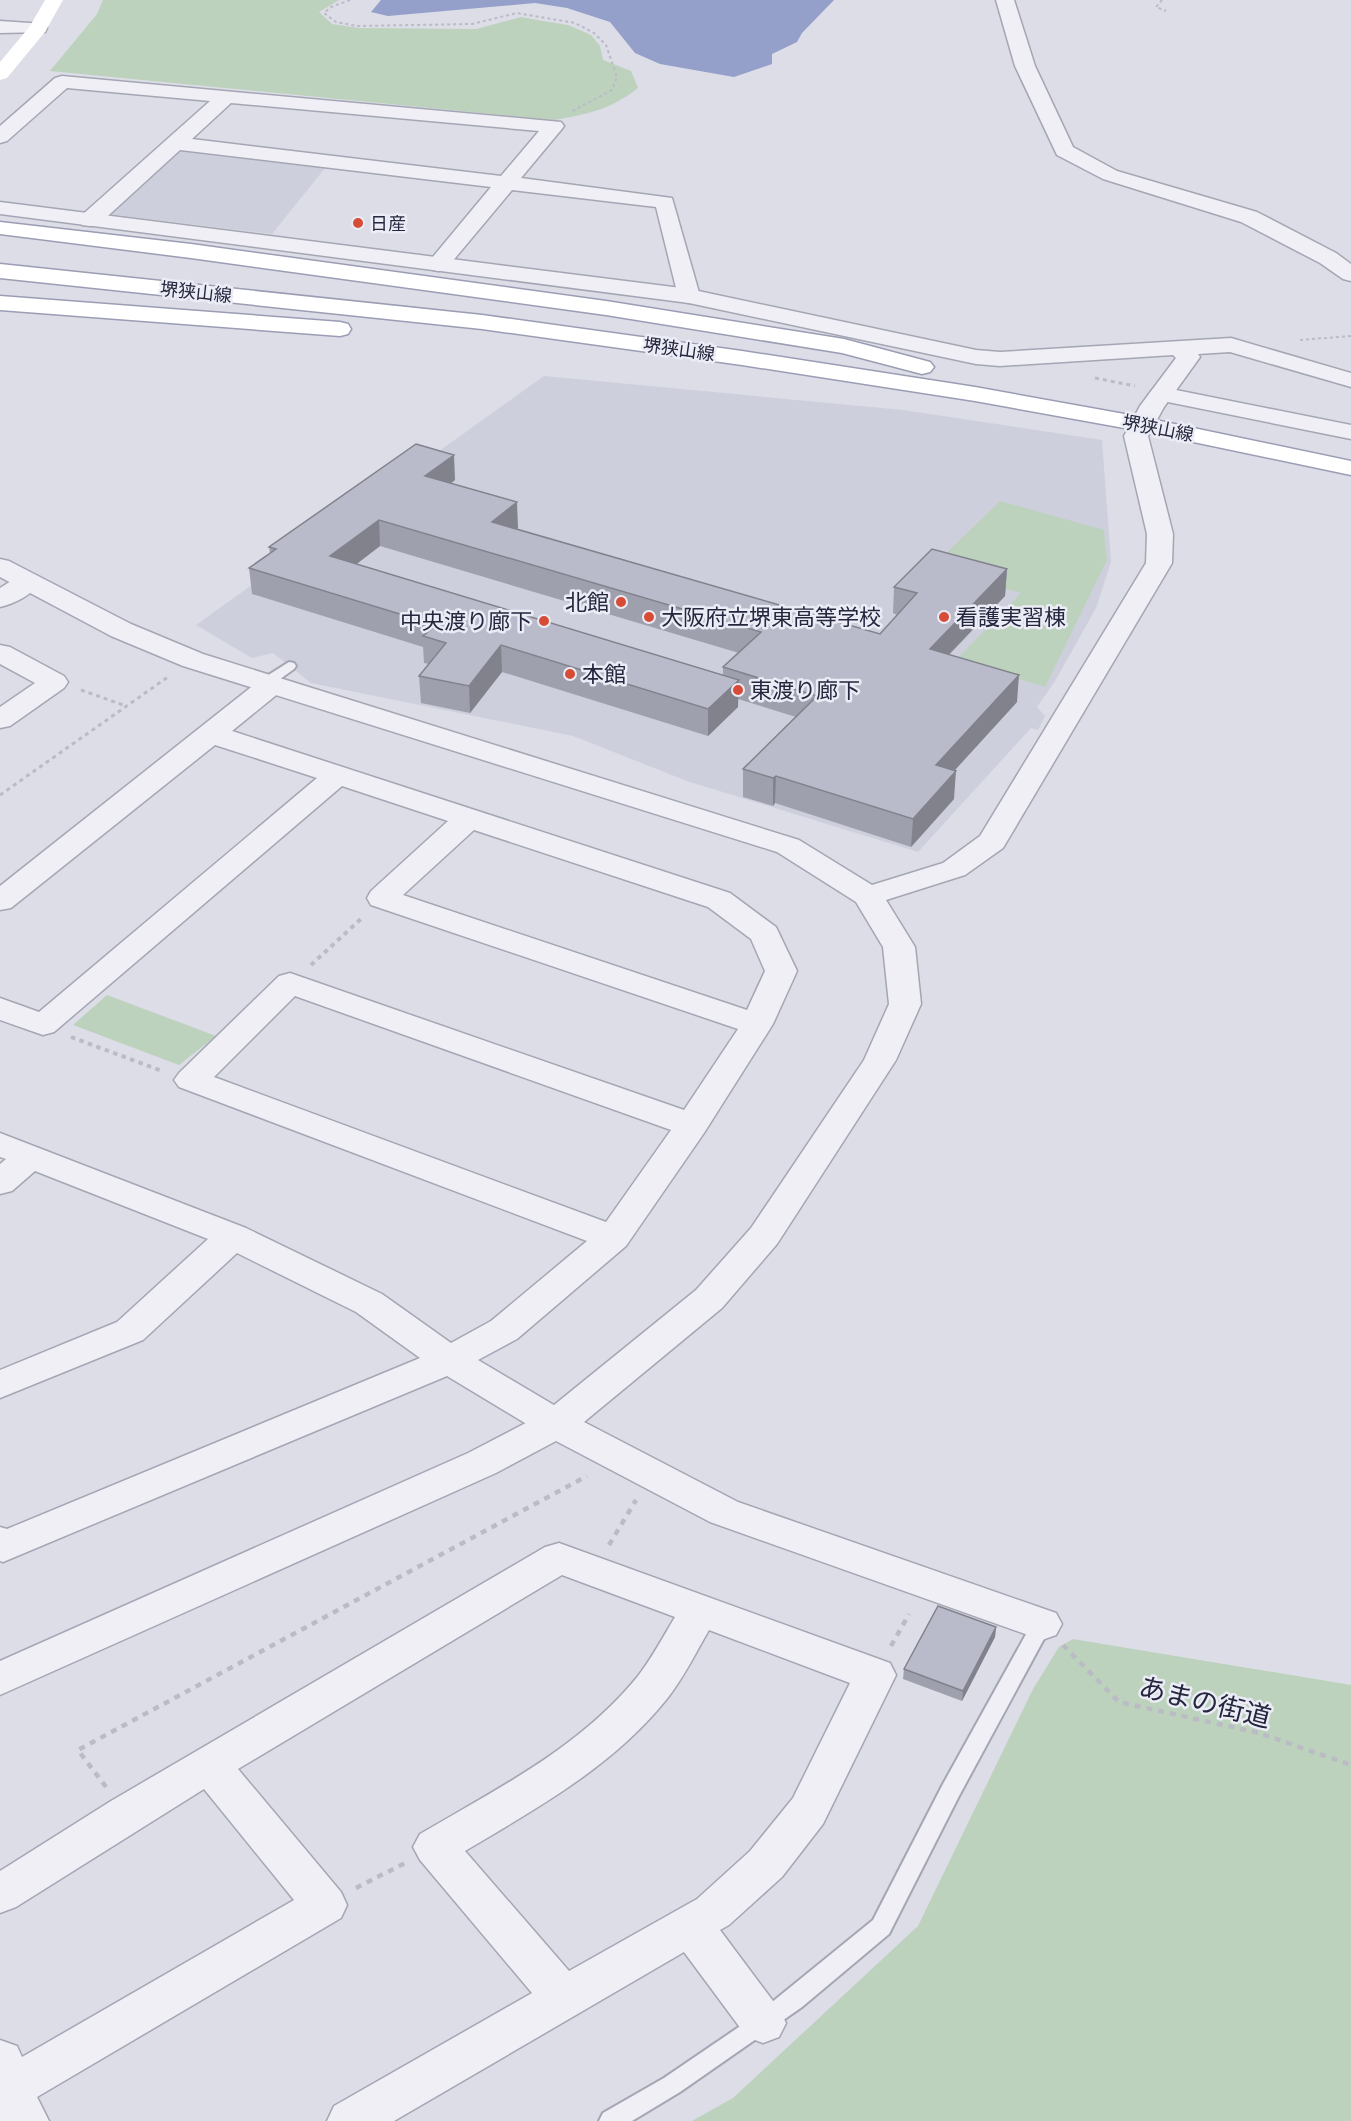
<svg xmlns="http://www.w3.org/2000/svg" width="1351" height="2121" viewBox="0 0 1351 2121" font-family="'Space Grotesk','Noto Sans JP',sans-serif">
<style>
.built{fill:#cecfdc}
.green{fill:#bcd2bd}
.water{fill:#949fca}
.lines{fill:none;stroke-linecap:round;stroke-linejoin:round}
.service-casing{stroke:#a5a6b4;stroke-width:4}
.minor-casing{stroke:#a5a6b4;stroke-width:3}
.tertiary-casing{stroke:#a5a6b4;stroke-width:3}
.primary-casing{stroke:#9a9db4;stroke-width:3}
.path-far3{stroke:#babbc5;stroke-width:2;stroke-dasharray:3 3;stroke-linecap:butt}
.path-far2{stroke:#babbc5;stroke-width:3;stroke-dasharray:4 4;stroke-linecap:butt}
.path-far1{stroke:#babbc5;stroke-width:4;stroke-dasharray:4.5 4.5;stroke-linecap:butt}
.path{stroke:#babbc5;stroke-width:4.5;stroke-dasharray:6 6;stroke-linecap:butt}
.service{fill:#efeff5;fill-rule:evenodd}
.minor{fill:#efeff5;fill-rule:evenodd}
.tertiary{fill:#efeff5;fill-rule:evenodd}
.secondary{fill:#fff;fill-rule:evenodd}
.primary{fill:#fff;fill-rule:evenodd}
.wall{fill:#9fa0ae;fill-rule:evenodd}
.shaded-wall{fill:#82828d}
.building{fill:#b9baca;stroke:#82828d;stroke-width:1.5}
.poi-dot{fill:#d64c37;stroke:#ebecf5;stroke-width:2}
.labels{text-anchor:middle;dominant-baseline:central;stroke-width:5;stroke-linejoin:round;paint-order:stroke}
.far-poi-label{font-size:18px;fill:#25273e;stroke:#ebecf5;text-anchor:start}
.far-street-label{font-size:18px;fill:#25273e;stroke:#ebecf5}
.poi-label{font-size:22px;fill:#25273e;stroke:#ebecf5;text-anchor:start}
.near-street-label{font-size:27px;fill:#25273e;stroke:#ebecf5}
</style>
<rect width="100%" height="100%" fill="#dcdde7"/>
<!-- built -->
<path class="built" d="M174,151L325,168L272,234L109,214Z
M544,376L903,410L1102,440L1111,562L1096,608L1055,681L1037,707L1045,716L1038,730L1031,728L918,852L687,781L573,736L311,683L273,653L252,658L196,625Z"/>
<!-- green -->
<path class="green" d="M103,0H339L319,12L332,24L359,28L476,29L521,17L543,21L568,25L591,35L600,46L603,60L631,71L638,88C610,110 588,114 554,120L50,71L97,14Z
M1000,501L1104,530L1107,560L1045,687L956,660L1021,593L931,568Z
M107,995L216,1036L179,1065L73,1025Z
M1073,1639L1351,1685V2121H692L733,2098L918,1926L1033,1689L1059,1647Z"/>
<!-- water -->
<path class="water" d="M381,0H834L802,33L797,42L772,54V64L734,77L660,64L635,53L610,22L567,8L535,3L388,16L371,12Z"/>
<g class="lines">
<defs>
<path id="service" d="M289,662L294,663L296,666L294,669L269,687H259L257,684L259,681Z
M1042,1616L1049,1618L1052,1624L959,1796L889,1934L802,2007L680,2092L632,2121H599L603,2113L664,2078L755,2016L873,1920L943,1784L1035,1618Z"/>
<path id="minor" d="M0,21L45,24L47,28L45,32L0,33Z
M62,76L561,122L564,126L561,130L521,178L672,198L700,296L697,301L689,303L681,301L678,296L656,207L512,190L446,269L438,271L430,269L427,264L491,187L180,150L98,225L90,226L82,225L79,220L82,215L210,101L67,88L7,141L0,143V126L55,78ZM231,103L539,131L501,176L192,139Z
M1161,387L1351,425V439L1153,399L1149,394L1153,389Z
M28,574L37,576L41,582C33,594 14,604 0,607V588L19,576Z
M0,645L10,647L64,676L68,682L64,688L10,726L0,728V707L35,683L0,664Z
M270,678L280,680L284,686L280,692L232,731L730,893L776,927L797,971L773,1024L704,1133L626,1246L517,1339L478,1360L569,1414L575,1424L569,1434L556,1438L543,1434L447,1376L3,1562L0,1561V1527L7,1529L420,1358L356,1312L237,1253L143,1340L0,1398V1370L117,1322L208,1239L35,1171L12,1191L0,1194V1164L6,1159L0,1157V1133L246,1228L382,1294L451,1343L491,1321L587,1241L179,1087L174,1080L179,1073L279,976L290,973L684,1110L738,1029L371,905L367,898L371,891L448,821L342,786L54,1032L43,1035L0,1020V998L39,1012L317,778L215,745L11,908L0,910V886L260,680ZM474,830L708,907L751,939L765,971L747,1010L403,895ZM295,996L671,1130L606,1222L214,1077Z
M559,1543L890,1663L896,1675L823,1824L782,1877L729,1925L720,1930L779,2009L786,2023L779,2037L763,2043L747,2037L684,1952L394,2121H327L334,2106L532,1993L420,1860L413,1847L420,1834C497,1789 581,1747 638,1676C652,1658 663,1637 675,1617L562,1575L238,1769L341,1892L347,1905L341,1918L37,2097L49,2121H0V2040L17,2046L22,2057L294,1900L204,1789L16,1907L0,1913V1871L111,1801L545,1547ZM709,1630L850,1683L793,1798L750,1851L697,1899L569,1971L465,1851C537,1808 612,1767 666,1700C683,1679 695,1654 709,1630Z"/>
<path id="tertiary" d="M996,0H1014L1035,66L1073,147L1117,171L1257,212L1336,253L1351,264V281L1343,279L1320,263L1241,222L1103,179L1057,155L1015,66Z
M0,202L689,289L976,350L1000,352L1231,338L1351,373V387L1230,352L1198,354L1200,357L1164,407L1148,436L1173,534L1172,563L1003,848L965,875L886,900L915,947L921,1004L896,1060L777,1244L722,1308L584,1422L738,1502L1056,1613L1062,1624L1056,1635L1042,1640L1028,1635L710,1522L556,1441L496,1473L0,1695V1661L468,1453L543,1414L696,1290L751,1228L864,1060L889,1004L883,947L856,902L777,852L183,666L111,636L0,577V559L9,561L131,624L203,654L799,840L872,885L943,863L980,836L1146,563L1147,534L1124,436L1140,406L1176,358L1173,355L1000,366L976,364L689,303L0,214Z"/>
<path id="primary" d="M0,222L191,244L606,301L844,339L930,362L934,367L930,372L922,374L842,353L606,315L191,258L0,234Z
M0,264L482,315L742,351L975,387L1141,417L1351,461V475L1141,431L975,401L742,365L482,329L0,278Z
M0,296L340,322L348,324L351,329L348,334L340,336L0,310Z"/>
</defs>
<!-- service casing -->
<use href="#service" class="service-casing"/>
<!-- minor casing -->
<use href="#minor" class="minor-casing"/>
<!-- tertiary casing -->
<use href="#tertiary" class="tertiary-casing"/>
<!-- primary casing -->
<use href="#primary" class="primary-casing"/>
<!-- path-far3 -->
<path class="path-far3" d="M350,0L331,7L324,13L336,22L357,26L472,24L517,13L575,23L594,33L606,45L617,77L612,90L571,112
M1162,0L1156,7L1166,11
M1300,340L1351,336"/>
<!-- path-far2 -->
<path class="path-far2" d="M1095,378L1135,386
M81,690L126,706
M0,795L168,677"/>
<!-- path-far1 -->
<path class="path-far1" d="M311,965L363,917
M71,1037L162,1071"/>
<!-- path -->
<path class="path" d="M609,1545L636,1500
M1063,1645L1119,1702L1259,1733L1351,1765
M891,1646L909,1614
M106,1787L78,1750L587,1476
M356,1888L405,1863"/>
<!-- service -->
<use href="#service" class="service"/>
<!-- minor -->
<use href="#minor" class="minor"/>
<!-- tertiary -->
<use href="#tertiary" class="tertiary"/>
<!-- secondary -->
<path class="secondary" d="M45,0H63L45,32L7,78L0,80V62L30,26Z"/>
<!-- primary -->
<use href="#primary" class="primary"/>
</g>
<!-- wall -->
<path class="wall" d="M455,480L451,483L518,528L516,529L880,634L897,615L893,613L894,587L1007,569L1005,596L949,655L1017,702L954,771V799L911,847L775,803L773,806L743,797V769L796,717L738,699V707L708,736L502,672L470,713L421,703L419,676L429,664L424,663L423,647L252,594L249,568L270,553L269,547ZM380,546L739,653L723,667V675L356,564Z
M996,1627L995,1637L962,1701L903,1679L904,1669Z"/>
<!-- shaded-wall -->
<path class="shaded-wall" d="M454,455L455,480L426,502L425,476Z
M517,502L518,528L493,548L492,522Z
M379,520L380,546L332,583L330,556Z
M1007,569L1005,596L928,676L930,649Z
M501,645L502,672L470,713L469,686Z
M1019,675L1017,702L934,793L936,765Z
M739,680L738,707L708,736V709Z
M956,771L954,799L911,847L913,819Z
M776,776L775,803L773,806V778Z
M996,1627L995,1637L962,1701L963,1691Z"/>
<!-- building -->
<path class="building" d="M416,444L454,455L425,476L517,502L492,522L880,634L917,593L894,587L932,549L1007,569L930,649L1019,675L936,765L956,771L913,819L776,776L773,778L743,769L817,696L723,667L761,632L379,520L330,556L739,680L708,709L501,645L469,686L419,676L446,643L423,636L436,625L249,568L276,549L269,547Z
M938,1606L996,1627L963,1691L904,1669Z"/>
<!-- markers -->
<g class="poi-dot">
<circle cx="358" cy="223" r="6"/>
<circle cx="621" cy="602" r="6"/>
<circle cx="649" cy="617" r="6"/>
<circle cx="944" cy="617" r="6"/>
<circle cx="544" cy="621" r="6"/>
<circle cx="570" cy="674" r="6"/>
<circle cx="738" cy="690" r="6"/>
</g>
<g class="labels">
<!-- far-poi labels -->
<g class="far-poi-label">
<text x="370" y="223">日産</text>
</g>
<!-- far-street labels -->
<g class="far-street-label">
<text transform="translate(196 292) rotate(6)">堺狭山線</text>
<text transform="translate(679 349) rotate(8)">堺狭山線</text>
<text transform="translate(1158 428) rotate(11)">堺狭山線</text>
</g>
<!-- poi labels -->
<g class="poi-label">
<text x="609" y="602" text-anchor="end">北館</text>
<text x="661" y="617">大阪府立堺東高等学校</text>
<text x="956" y="617">看護実習棟</text>
<text x="532" y="621" text-anchor="end">中央渡り廊下</text>
<text x="582" y="674">本館</text>
<text x="750" y="690">東渡り廊下</text>
</g>
<!-- near-street labels -->
<g class="near-street-label">
<text transform="translate(1205 1702) rotate(14)">あまの街道</text>
</g>
</g>
</svg>
